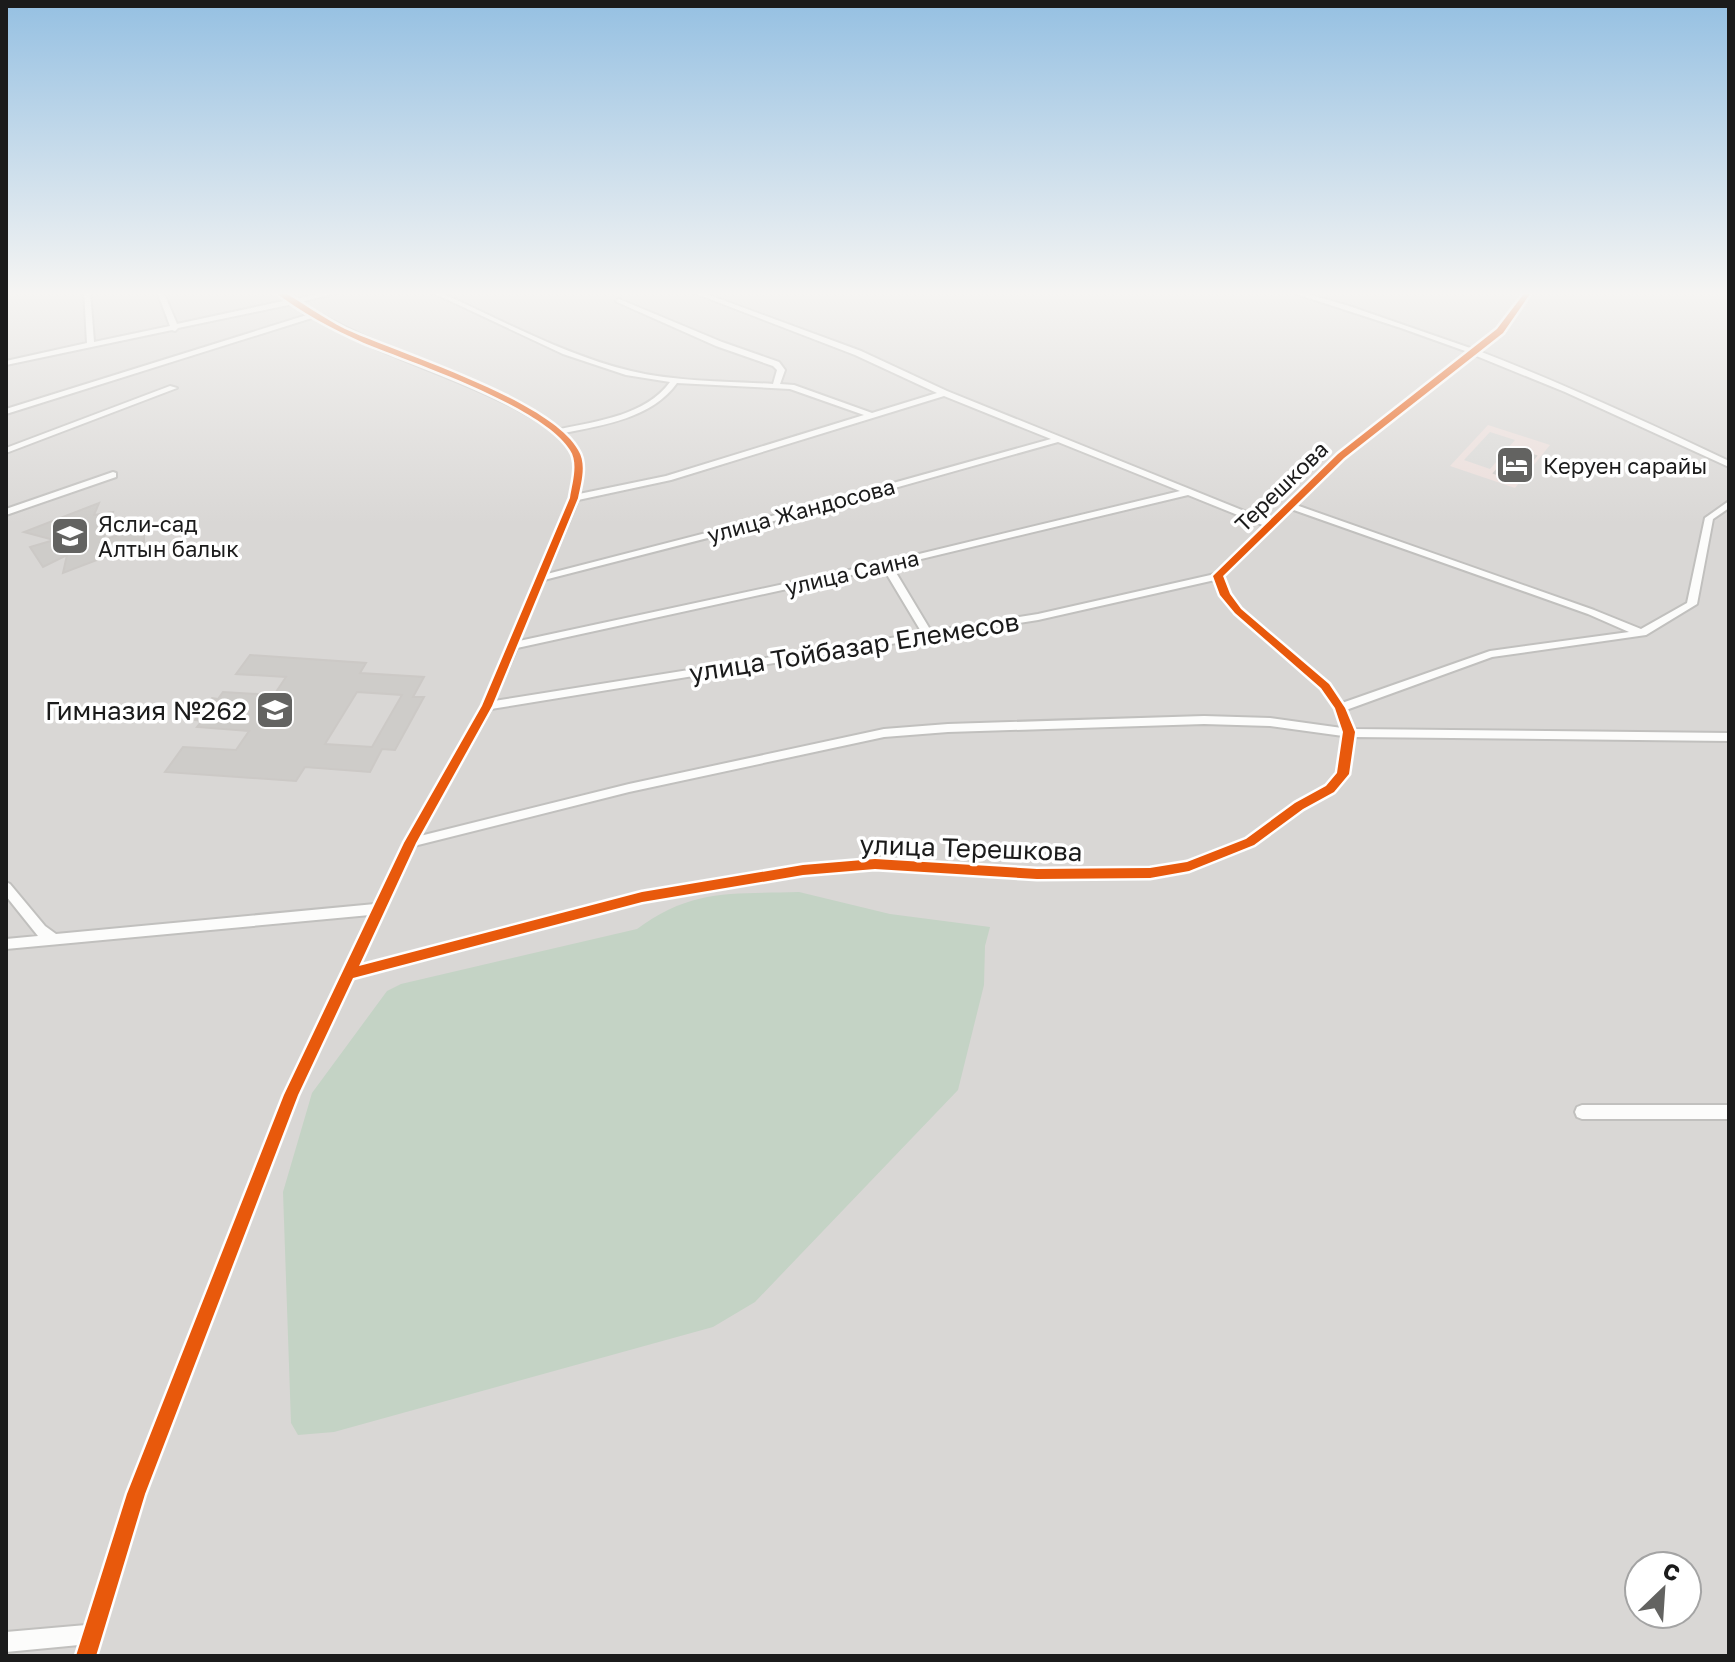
<svg xmlns="http://www.w3.org/2000/svg" width="1735" height="1662" viewBox="0 0 1735 1662" font-family="'Golos Text',sans-serif">
<style>
.residential{fill:#d9d7d5;fill-rule:evenodd}
.commercial{fill:#ebddda}
.religious{fill:#d8d7d5}
.cemetery{fill:#c4d3c5}
.building{fill:#ceccc9;stroke:#ccc9c6;stroke-width:2;fill-rule:evenodd}
.lines{fill:none;stroke-linecap:round;stroke-linejoin:round}
.minor-casing{stroke:#c1c0be;stroke-width:4}
.minor{fill:#fcfcfb;fill-rule:evenodd}
.cycleway-casing{stroke:#fff;stroke-width:5}
.cycleway{fill:#e8590c;fill-rule:evenodd}
.labels{text-anchor:middle;dominant-baseline:central;stroke-width:7;stroke-linejoin:round;paint-order:stroke}
.far-poi-label{font-size:22px;fill:#1b1b1b;stroke:#fff;text-anchor:start}
.far-street-label{font-size:22px;fill:#1b1b1b;stroke:#fff}
.street-label{font-size:26px;fill:#1b1b1b;stroke:#fff}
.poi-label{font-size:26px;fill:#1b1b1b;stroke:#fff;text-anchor:end}
</style>
<rect width="100%" height="100%" fill="#eae8e4"/>
<!-- residential -->
<path class="residential" d="M6,291H1729V1656H6ZM1639,1566H1687V1614H1639Z"/>
<!-- commercial -->
<path class="commercial" d="M1488,425L1550,445L1515,488L1450,466Z"/>
<!-- religious -->
<path class="religious" d="M1490,432L1515,440L1490,469L1464,460Z"/>
<!-- cemetery -->
<path class="cemetery" d="M799,892L890,914L990,927L985,946L984,985L958,1090L755,1302L713,1327L334,1432L298,1435L291,1423L283,1192L312,1093L387,991L401,984L637,929C692,888 733,894 799,892Z"/>
<!-- building -->
<path class="building" d="M1515,449L1536,456L1516,481L1494,473Z
M99,503L94,515L113,512L103,540L144,527V542L63,573L67,555L43,567L30,547L54,540L24,532Z
M250,655L366,663L360,673L424,677L413,697H424L395,750L382,749L370,772L305,767L296,781L165,772L183,747L236,750L249,731L197,727L202,721L195,720L212,698L218,699L223,692L274,695L286,677L236,674ZM357,692L402,695L372,747L325,744Z"/>
<g class="lines">
<defs>
<path id="minor" d="M84,291H90L94,342L170,326L157,291H163L177,324L288,300L274,291H282L295,299L333,291H345L300,302C382,354 480,374 560,429C598,421 646,415 670,382L626,375L563,354L429,291H437C500,319 564,355 631,371C677,382 726,381 773,384L777,370L773,366L716,346L617,302L616,301L619,299L722,342L779,362L785,370L780,384L794,385L872,413L937,393L855,355L689,291H698L861,351L947,391L1269,521L1338,454L1468,352L1401,328L1287,291H1297L1349,306L1473,349L1497,329L1526,291H1532L1503,333L1479,351C1564,384 1647,422 1729,461V467L1565,392L1474,355L1344,458L1296,505L1594,610L1641,629L1687,603L1705,518L1729,501V508L1713,519L1697,604L1646,635L1492,657L1346,710L1353,729L1729,733V741L1354,737L1349,774L1334,792L1303,809L1254,845L1189,871L1150,878L1037,879L875,869L803,875L642,902L353,978L298,1095L145,1494L96,1656H76L79,1645L6,1652V1632L86,1625L127,1494L284,1095L370,915L6,949V939L38,936L6,896V882L10,884L45,926L56,934L375,904L404,843L482,706L570,498C572,483 579,463 570,450C558,431 535,419 517,409C452,374 377,356 315,317L6,414V409L310,314L293,304L178,328L175,331L172,330L6,365V361L87,343ZM677,383L790,389L864,415L666,476L579,494C584,464 586,457 564,433C604,425 652,418 677,383ZM944,396L1051,439L807,507L547,574L578,500L671,480ZM1058,442L1180,491L886,562L519,641L544,580L813,511ZM1188,495L1265,526L1215,574L1038,614L931,631L892,566ZM1291,509L1588,614L1629,632L1490,651L1342,703L1329,684L1241,609L1230,594L1223,576ZM883,568L922,633L494,701L517,648ZM1215,580L1220,595L1235,613L1321,688L1335,708L1342,728L1270,718L1204,716L948,724L884,729L629,784L420,836L491,709L1038,620ZM1204,724L1270,726L1343,736L1337,773L1326,786L1295,803L1246,839L1187,862L1150,868L1037,869L875,859L803,865L642,892L359,966L414,846L629,792L884,737L948,732Z
M170,386L177,388L6,453V448Z
M113,472L116,473V477L6,515V509Z
M1582,1105H1729V1119H1582L1577,1117L1575,1112L1577,1107Z"/>
</defs>
<!-- minor casing -->
<use href="#minor" class="minor-casing"/>
<!-- minor -->
<use href="#minor" class="minor"/>
<defs>
<path id="cycleway" d="M274,291H282C303,303 323,318 345,329C400,354 550,400 578,450C587,464 581,483 578,498L492,706L416,843L359,966L642,892L803,865L875,859L1037,869L1150,868L1187,862L1246,839L1295,803L1326,786L1337,773L1343,732L1335,708L1321,688L1235,613L1220,595L1213,576L1338,454L1497,329L1526,291H1532L1503,333L1344,458L1223,576L1230,594L1241,609L1329,684L1345,708L1355,732L1349,774L1334,792L1303,809L1254,845L1189,871L1150,878L1037,879L875,869L803,875L642,902L353,978L298,1095L145,1494L96,1656H76L127,1494L284,1095L404,843L482,706L570,498C572,484 579,463 570,450C543,406 413,363 364,343C333,329 300,312 274,291Z"/>
</defs>
<!-- cycleway casing -->
<use href="#cycleway" class="cycleway-casing"/>
<!-- cycleway -->
<use href="#cycleway" class="cycleway"/>
</g>
<!-- sky -->
<linearGradient id="sky" x2="0" y2="1"><stop stop-color="#95c0e2"/><stop offset="0.56" stop-color="#f6f5f3"/><stop offset="1" stop-color="#f6f5f3" stop-opacity="0"/></linearGradient>
<rect width="1735" height="524" fill="url(#sky)"/>
<!-- icons -->
<defs>
<symbol id="hotel-square" viewBox="-11 -11 22 22"><rect x="-9" y="-9" width="18" height="18" rx="4" fill="#636361" stroke="#fff"/><path d="M-6-4.5h1.5V1H6V5H4.5V3h-9V5H-6ZM-4 0a1.8 1.8 0 1 1 3.6 0ZM.5 0V-2.5h3Q6-2.5 6 0Z" fill="#fff"/></symbol>
<symbol id="school-square" viewBox="-11 -11 22 22"><rect x="-9" y="-9" width="18" height="18" rx="4" fill="#636361" stroke="#fff"/><path d="M0-5L7-2L0 1L-7-2ZM-4 1L0 2.5L4 1V4Q0 6-4 4Z" fill="#fff"/></symbol>
</defs>
<g fill-rule="evenodd">
<use href="#hotel-square" x="1493" y="443" width="44" height="44"/>
<use href="#school-square" x="48" y="514" width="44" height="44"/>
<use href="#school-square" x="253" y="688" width="44" height="44"/>
</g>
<g class="labels">
<!-- far-poi labels -->
<g class="far-poi-label">
<text x="1543" y="465">Керуен сарайы</text>
<text x="98" y="523">Ясли-сад<tspan x="98" dy="25">Алтын балык</tspan></text>
</g>
<!-- far-street labels -->
<g class="far-street-label">
<text transform="translate(1281 486) rotate(-44)">Терешкова</text>
<text transform="translate(801 510) rotate(-15)">улица Жандосова</text>
<text transform="translate(852 572) rotate(-13)">улица Саина</text>
</g>
<!-- street labels -->
<g class="street-label">
<text transform="translate(854 647) rotate(-9)">улица Тойбазар Елемесов</text>
<text transform="translate(971 848) rotate(2)">улица Терешкова</text>
</g>
<!-- poi labels -->
<g class="poi-label">
<text x="247" y="710">Гимназия №262</text>
</g>
</g>
<!-- border -->
<rect width="1735" height="1662" fill="none" stroke="#1b1b1b" stroke-width="16"/>
<!-- north arrow -->
<g transform="translate(1663 1590) rotate(25)"><circle r="38" fill="#ffffff" stroke="#a4a4a4" stroke-width="2"/>
<path d="M0-6L14 30L0 20L-14 30Z" fill="#636361"/>
<text y="-12" font-size="22" font-weight="bold" text-anchor="middle" fill="#1b1b1b">С</text>
</g>
</svg>
